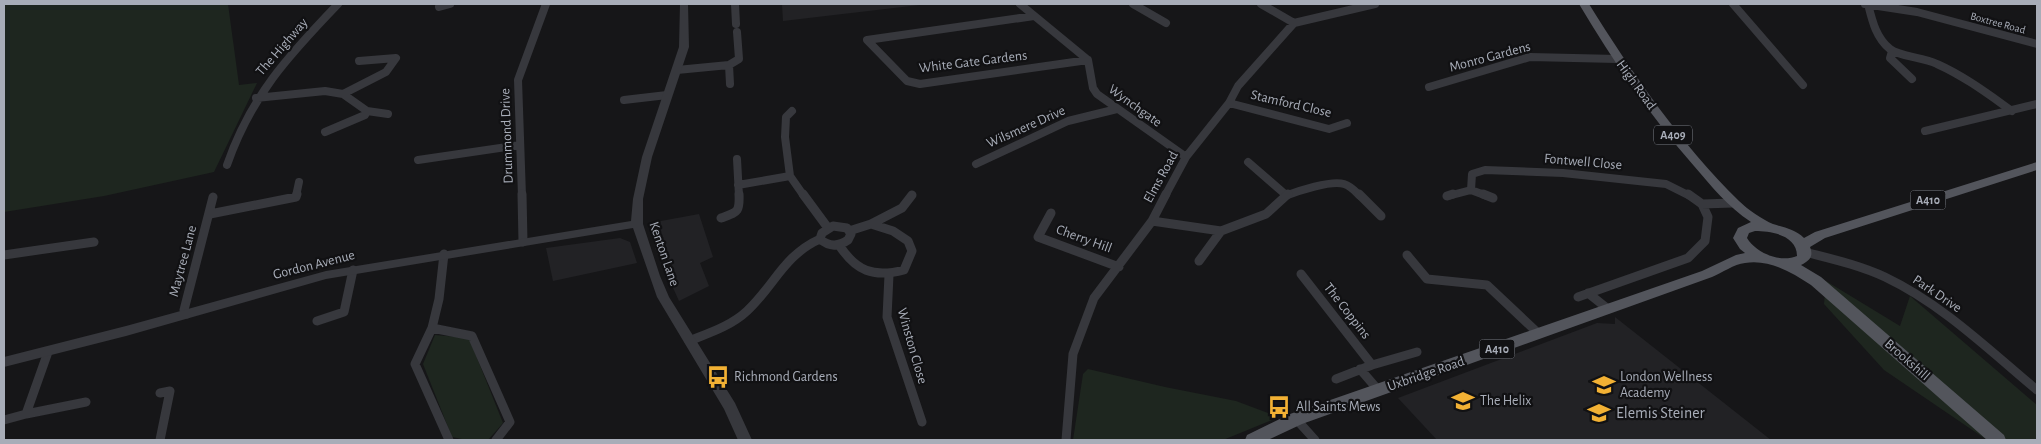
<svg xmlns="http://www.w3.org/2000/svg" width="2041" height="444" viewBox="0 0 2041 444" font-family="'Alegreya Sans',sans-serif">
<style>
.built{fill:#222225}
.green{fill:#1e261f}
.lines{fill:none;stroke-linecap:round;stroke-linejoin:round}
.minor-far1{stroke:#37383d;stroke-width:8}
.minor{stroke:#37383d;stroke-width:9}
.tertiary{fill:#37383d;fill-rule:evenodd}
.primary{fill:#53555c;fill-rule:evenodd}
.labels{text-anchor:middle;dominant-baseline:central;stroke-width:4.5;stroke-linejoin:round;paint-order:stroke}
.far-street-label{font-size:11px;fill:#a8adb8;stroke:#111113}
.shield{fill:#111113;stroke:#7b7e86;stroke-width:1}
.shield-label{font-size:12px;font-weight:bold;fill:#a8adb8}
.street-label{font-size:14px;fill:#a8adb8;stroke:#111113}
.poi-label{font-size:14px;fill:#a8adb8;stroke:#111113;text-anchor:start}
.near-poi-label{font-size:16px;fill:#a8adb8;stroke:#111113;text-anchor:start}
</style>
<rect width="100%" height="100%" fill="#161618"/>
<!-- built -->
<path class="built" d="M782,4H928L783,21Z
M699,214L713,257L700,263L709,286L679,301L655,248L649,225L650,223Z
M620,238L630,242L637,263L553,281L546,248Z
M1615,317L1771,440H1437L1398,398L1597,323L1615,324Z"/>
<!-- green -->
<path class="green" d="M4,4H228L239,85L257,83L214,172L104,196L4,212Z
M1826,281L1900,326L1910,296L2037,405V440H1987L1884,370L1824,304Z
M435,335L469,338L503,423L488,440H467L452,437L423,364Z
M1088,369L1165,387L1236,401L1279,417L1223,440H1073L1083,374Z"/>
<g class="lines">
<!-- minor-far1 -->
<path class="minor-far1" d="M735,4L736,24
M1020,4L1088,60L1093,88L1097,94L1186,157
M1133,4L1166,23
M1261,4L1294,23
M1733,4L1803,85
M1865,4L1917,12L2037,44
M1868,4C1872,20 1876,38 1890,49C1900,57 1923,57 1937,64C1964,76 1988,94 2012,111
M439,7L450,4
M1034,16L867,40L907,81L920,84L1088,60
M1892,51L1890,58L1912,79
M677,70L729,65
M730,84L729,65L739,59L737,32
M1429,87L1530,57L1617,59
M343,94L386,72L396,58L359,61
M256,98L325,91L343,94L367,111L388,114
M624,100L667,95
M1229,103L1329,129L1347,123
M792,111L786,117L785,137L790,176L804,196
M1925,131L2037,104
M325,132L365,115L367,111
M737,159L739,196
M418,160L520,145
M1248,162L1286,195
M976,164L1068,121L1117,109
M227,165C251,96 288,56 338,4
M738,185L790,176
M296,196L299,182
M522,196L518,80L546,4
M1165,196L1186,157L1229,103L1238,86L1294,23L1375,4
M1285,196C1298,191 1331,180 1344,184C1351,186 1355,191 1360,196
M1448,196L1471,190
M1487,196L1471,190L1472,174L1485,170L1563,173L1666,184L1690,196"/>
<!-- minor -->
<path class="minor" d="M522,194L523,242
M803,194L828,228
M1359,194L1381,216
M1483,194L1493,198
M1447,196L1453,194
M1702,204L1733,203
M1051,213L1038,237L1119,267
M210,214L296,197L297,194
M721,218C737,212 740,213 739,194
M1152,221L1221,231L1266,214L1288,194
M871,224L902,208L912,195
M833,226L847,228L851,234L848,240C838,247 829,247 820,239L822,233Z
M839,245C856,271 873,278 904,270L912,251L908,241L893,231L871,224L849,231
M1805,252C1832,259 1859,265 1885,277C1942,304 1989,350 2037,390
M444,254L439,299L432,328L415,364L449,440
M4,255L94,242
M1407,255L1427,279L1487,285L1539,334
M1199,261L1221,231
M1301,274L1372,365
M889,275L887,317L922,422
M1588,293L1608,309
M1578,297L1688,258L1705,241L1708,217L1702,204L1688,194
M187,314L184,310L213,197
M317,321L344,312L353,270
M432,328L472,336L510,422L496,440
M689,341C709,333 731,326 747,311C774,286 784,255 820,239
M1360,369L1379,391
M1336,379L1372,365L1417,352
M160,393L170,391L160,440
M26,414L86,402
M1296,419L1315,440
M4,420L26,414L48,352
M1066,440L1073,354L1094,298L1152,221L1166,194"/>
<!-- tertiary -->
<path class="tertiary" d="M680,4H688L689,47L652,157L643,199V224L660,276L669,297L735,403L752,440H738L724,409L657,297L633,228L326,279L126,336L4,367V357L126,326L326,271L631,221L633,199L642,157L679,47Z"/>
<!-- primary -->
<path class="primary" d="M1579,4H1589C1632,73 1680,143 1739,201C1747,209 1763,220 1773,224C1785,228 1795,229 1804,238L1815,232L2037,162V170L1825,238L1810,247C1814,257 1809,261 1801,265L1821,277L2004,435L2006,440H1987L1811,285C1791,272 1769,259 1745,263C1734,264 1722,273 1712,277L1302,424L1268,440H1245L1247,435L1290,414L1702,271L1736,255L1745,253L1740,249L1733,238L1738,228L1751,222C1727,206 1713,188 1694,166C1650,116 1613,61 1579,4ZM1755,231C1771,231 1797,235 1797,256C1780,263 1756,253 1747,238L1749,233Z"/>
</g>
<!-- icons -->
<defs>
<symbol id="bus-bare" viewBox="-9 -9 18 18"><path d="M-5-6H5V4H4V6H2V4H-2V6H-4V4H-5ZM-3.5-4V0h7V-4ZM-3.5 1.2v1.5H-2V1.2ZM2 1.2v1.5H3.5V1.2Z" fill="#f2b134" stroke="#111113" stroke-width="2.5" paint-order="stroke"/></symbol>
<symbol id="school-bare" viewBox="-9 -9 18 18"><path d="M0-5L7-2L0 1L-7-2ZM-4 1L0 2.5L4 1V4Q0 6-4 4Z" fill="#f2b134" stroke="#111113" stroke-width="2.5" paint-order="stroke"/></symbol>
</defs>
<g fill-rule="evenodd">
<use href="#bus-bare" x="702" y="361" width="32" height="32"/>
<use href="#school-bare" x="1588" y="369" width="32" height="32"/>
<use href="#school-bare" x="1447" y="385" width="32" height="32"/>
<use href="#bus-bare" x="1263" y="391" width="32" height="32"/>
<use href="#school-bare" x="1583" y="397" width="32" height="32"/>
</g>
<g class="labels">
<!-- far-street labels -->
<g class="far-street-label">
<text transform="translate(1998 23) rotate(15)">Boxtree Road</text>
</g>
<!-- shield labels -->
<g class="shield">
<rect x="1654" y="125.5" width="38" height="19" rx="4"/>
<rect x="1910.5" y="190.5" width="35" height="19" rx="4"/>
<rect x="1479.5" y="339.5" width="35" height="19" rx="4"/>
</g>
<g class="shield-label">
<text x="1673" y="135">A409</text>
<text x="1928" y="200">A410</text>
<text x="1497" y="349">A410</text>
</g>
<!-- street labels -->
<g class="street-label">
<text transform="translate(282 47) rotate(-49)">The Highway</text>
<text transform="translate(1490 57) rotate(-15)">Monro Gardens</text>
<text transform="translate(973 62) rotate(-7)">White Gate Gardens</text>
<text transform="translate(1636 85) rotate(54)">High Road</text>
<text transform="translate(1291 104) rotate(13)">Stamford Close</text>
<text transform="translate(1135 106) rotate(36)">Wynchgate</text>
<text transform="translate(1026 127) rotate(-24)">Wilsmere Drive</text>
<text transform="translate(507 136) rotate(-92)">Drummond Drive</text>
<text transform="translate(1583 162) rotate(5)">Fontwell Close</text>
<text transform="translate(1161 177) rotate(-61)">Elms Road</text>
<text transform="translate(1084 239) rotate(20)">Cherry Hill</text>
<text transform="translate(664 254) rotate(71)">Kenton Lane</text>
<text transform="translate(183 261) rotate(-75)">Maytree Lane</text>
<text transform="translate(314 265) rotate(-14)">Gordon Avenue</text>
<text transform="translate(1937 294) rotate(34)">Park Drive</text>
<text transform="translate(1347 311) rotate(52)">The Coppins</text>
<text transform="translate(912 346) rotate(74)">Winston Close</text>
<text transform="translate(1907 360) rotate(41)">Brookshill</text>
<text transform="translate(1426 374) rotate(-19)">Uxbridge Road</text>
</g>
<!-- poi labels -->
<g class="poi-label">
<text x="734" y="377">Richmond Gardens</text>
<text x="1620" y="377">London Wellness<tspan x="1620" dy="16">Academy</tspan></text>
<text x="1480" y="401">The Helix</text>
<text x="1296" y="407">All Saints Mews</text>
</g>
<!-- near-poi labels -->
<g class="near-poi-label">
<text x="1616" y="413">Elemis Steiner</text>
</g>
</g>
<!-- border -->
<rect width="2041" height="444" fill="none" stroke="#a8adb8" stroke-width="10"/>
</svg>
